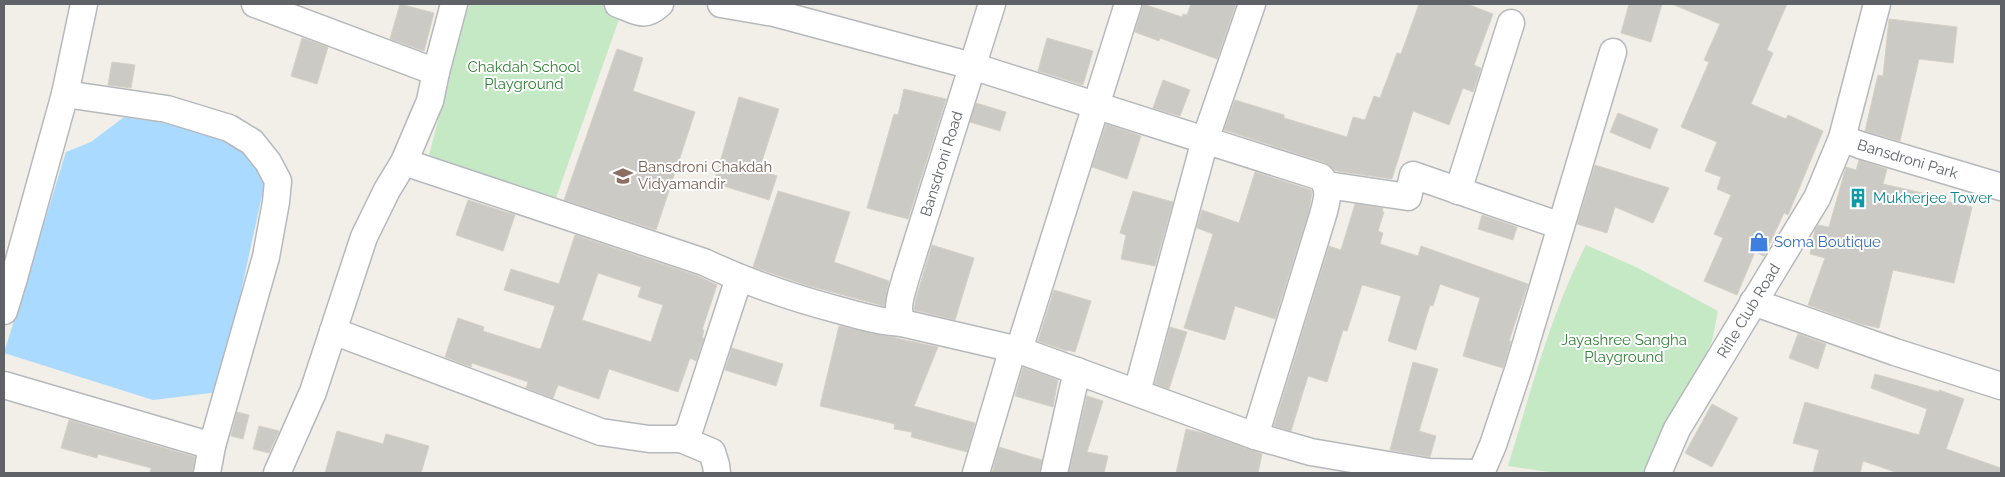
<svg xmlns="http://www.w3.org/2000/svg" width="2005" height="477" viewBox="0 0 2005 477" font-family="Raleway,sans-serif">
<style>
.green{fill:#c5e8c5}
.water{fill:#aadaff}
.building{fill:#cccac5;stroke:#d6d1c6;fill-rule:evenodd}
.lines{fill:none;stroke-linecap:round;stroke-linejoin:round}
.minor-casing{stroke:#b5b8bc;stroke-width:29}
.minor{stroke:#fff;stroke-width:26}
.labels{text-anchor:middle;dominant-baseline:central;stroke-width:4;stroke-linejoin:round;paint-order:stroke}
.park-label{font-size:15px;fill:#348238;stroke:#fff}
.street-label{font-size:15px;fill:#5f6368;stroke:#fff}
.education-label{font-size:15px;fill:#785e54;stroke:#fff;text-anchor:start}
.culture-label{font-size:15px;fill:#0d838f;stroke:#fff;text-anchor:start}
.shop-label{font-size:15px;fill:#366cbe;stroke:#fff;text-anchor:start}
</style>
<rect width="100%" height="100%" fill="#f1efe8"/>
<!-- green -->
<path class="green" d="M469,4H612L623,8L556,198L429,155Z
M1586,245L1636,267L1718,311L1712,341L1647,473H1556L1508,466C1531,391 1550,315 1586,245Z"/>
<!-- water -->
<path class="water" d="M124,117L224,132L268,168L219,392L153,400L4,353L66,152L91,142Z"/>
<!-- building -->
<path class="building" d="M400,4L434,13L424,51L390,39Z
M1143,4L1182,17L1183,14L1187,15L1191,4H1236L1217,59L1160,38L1159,41L1135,32Z
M1419,4H1467L1493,14L1474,65L1481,68L1473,92L1463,88L1449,125L1413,111L1392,179L1342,172L1334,170L1326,163L1224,130L1235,100L1284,115V118L1347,137L1353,117L1365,120L1374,96L1380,98L1397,53L1401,54Z
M1629,4H1662L1651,42L1621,33Z
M1672,4H1787L1767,50L1773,53L1751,104L1786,119L1788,115L1823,131L1788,215L1784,213L1764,256L1755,252L1737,295L1704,281L1723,238L1714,234L1731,195L1717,189L1721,177L1705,171L1717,142L1681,127L1709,62L1704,60L1720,24Z
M1889,19L1957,27L1953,63L1919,59L1900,141L1865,131L1878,75L1883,76Z
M302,38L328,47L317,84L291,76Z
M1047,38L1093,51L1083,85L1038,71Z
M617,49L643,58L633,91L695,112L656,230L564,200Z
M112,62L135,65L131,88L108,85Z
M1163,80L1190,90L1180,116L1153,108Z
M904,89L946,99L908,219L867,208L894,114L898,115Z
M739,97L779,109L759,170L777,176L769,200L714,183Z
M976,103L1006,112L1000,131L970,122Z
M1618,113L1658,129L1650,149L1610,132Z
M1106,124L1141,136L1127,179L1092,167Z
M1859,160L1887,169L1883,184L1927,194V197L1972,207L1954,283L1893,270L1879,328L1861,324L1808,305L1825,258L1810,254L1815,230L1818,225L1829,227L1846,167L1856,170Z
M1595,165L1669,188L1653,223L1615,207L1607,233L1577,224Z
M1255,172L1311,190L1312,193L1309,211L1275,319L1235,306L1225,340L1184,328L1213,234L1197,228L1202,210L1239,223Z
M778,191L850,212L834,262L889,281L884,306L806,285L753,267Z
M1133,191L1173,202L1155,266L1121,259L1126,235L1120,233Z
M468,200L515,215L503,251L456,235Z
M1355,204L1383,208L1382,212H1384L1378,231L1383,233L1380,244L1418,256L1421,246L1528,284L1509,341H1511L1503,368L1463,356L1480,298L1440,284L1433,306L1430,305L1416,350L1388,341L1401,296L1363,285H1362L1347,331L1343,330L1327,382L1308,376L1291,431L1274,426L1329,246L1341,250Z
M1482,215L1517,227L1513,240L1478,229Z
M575,235L698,276L717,285L702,330H704L702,338H704L696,361L690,358L678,392L609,369L599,399L558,385L553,398L526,388L528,382L472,363L471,367L445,357L458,318L484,327L483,331L539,349L541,348L555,306L504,290L511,269L559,284ZM598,273L641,287L638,297L663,305L651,342L582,320Z
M932,245L974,258L955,320L914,310L916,298Z
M1054,290L1091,301L1075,352L1067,350V351L1038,341Z
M839,326L938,347L914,406L975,423L967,452L911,437L912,432L894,429L895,424L820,406Z
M1170,327L1187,332L1169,389L1155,384Z
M1798,334L1826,344L1818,369L1789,358Z
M732,348L783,364L776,386L725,370Z
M1413,362L1438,369L1419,431L1436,436L1430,457L1390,450Z
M1023,367L1058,380L1053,407L1015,396Z
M1875,374L1939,392V390L1964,399L1946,449L2001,468V473H1898L1863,461L1860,473H1813L1819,450L1793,443L1805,402L1919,435L1927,409L1871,388Z
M1087,396L1103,401L1087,452L1108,456L1104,473H1069Z
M1712,404L1738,418L1712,467L1685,453Z
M237,412L249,415L243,439L231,436Z
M69,420L195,457L192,473H150L151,468L98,454L97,458L61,448Z
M259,426L279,431L269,453L253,449Z
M1186,429L1207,434L1262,454L1258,473H1176Z
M337,431L383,444L386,434L429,446L421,473H325Z
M999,447L1042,460L1039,473H992Z"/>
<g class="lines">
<defs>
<g id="minor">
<path d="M255,4L436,72"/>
<path d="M618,4C637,11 644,19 660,4"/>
<path d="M721,4L774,13L972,66L1321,177C1331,190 1327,200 1323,215L1255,436"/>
<path id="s1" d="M1842,138L1860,145L2001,187"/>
<path d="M404,162L704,262C746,282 790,297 835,309C857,315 879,322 902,323L1019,350L1255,436L1311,452L1429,472L1473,473"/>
<path d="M1327,185L1408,197L1413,175L1561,226"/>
<path d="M1458,191L1511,23"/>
<path d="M4,276L14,278L65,94L84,4"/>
<path d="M1753,302L1895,352L2001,386"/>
<path d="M4,311L14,278"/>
<path id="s2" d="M902,323C895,307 902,293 906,277L992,4"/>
<path d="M333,331L601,432L649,439H681L689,431L739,278"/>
<path d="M1019,350L1128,4"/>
<path d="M4,385L212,446L266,257L276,202L278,181L268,162L252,142L229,128L167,109L65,94"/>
<path d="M1137,392L1205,140L1252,4"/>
<path d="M681,439L712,452L716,465L717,473"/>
<path d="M207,473L212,446"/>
<path d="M277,473L313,392L364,237L387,190L404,162L430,101L436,72L454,4"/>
<path d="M976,473L1013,348"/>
<path d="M1054,473L1077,371"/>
<path d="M1481,473L1493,445L1519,367L1613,52"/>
<path id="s3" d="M1658,473L1677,429L1817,198L1842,138L1877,4"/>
</g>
</defs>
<!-- minor casing -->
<use href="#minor" class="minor-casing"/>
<!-- minor -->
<use href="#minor" class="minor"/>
</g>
<!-- icons -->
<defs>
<symbol id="school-bare" viewBox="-9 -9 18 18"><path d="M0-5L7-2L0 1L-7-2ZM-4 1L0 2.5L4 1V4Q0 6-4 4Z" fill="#8d6e63" stroke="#fff" stroke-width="2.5" paint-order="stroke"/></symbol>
<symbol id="building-bare" viewBox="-9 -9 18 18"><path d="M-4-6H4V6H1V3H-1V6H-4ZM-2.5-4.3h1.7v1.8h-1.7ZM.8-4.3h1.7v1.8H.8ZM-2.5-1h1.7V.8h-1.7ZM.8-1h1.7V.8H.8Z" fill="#0f9aa8" stroke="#fff" stroke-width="2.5" paint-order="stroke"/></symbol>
<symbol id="shop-bare" viewBox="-9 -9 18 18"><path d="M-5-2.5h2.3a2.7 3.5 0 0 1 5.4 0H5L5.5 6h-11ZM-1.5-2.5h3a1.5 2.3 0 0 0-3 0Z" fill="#3f7fe0" stroke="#fff" stroke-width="2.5" paint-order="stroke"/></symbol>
</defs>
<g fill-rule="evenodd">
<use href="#school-bare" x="609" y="162" width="28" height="28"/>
<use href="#building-bare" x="1844" y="184" width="28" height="28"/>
<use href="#shop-bare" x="1745" y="228" width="28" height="28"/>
</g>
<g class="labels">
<!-- park labels -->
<g class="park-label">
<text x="524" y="67">Chakdah School<tspan x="524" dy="17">Playground</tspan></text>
<text x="1624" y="340">Jayashree Sangha<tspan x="1624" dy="17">Playground</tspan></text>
</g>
<!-- street labels -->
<g class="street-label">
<text stroke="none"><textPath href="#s1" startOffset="69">Bansdroni Park</textPath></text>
<text stroke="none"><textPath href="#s2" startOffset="166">Bansdroni Road</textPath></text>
<text stroke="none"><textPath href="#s3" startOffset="186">Rifle Club Road</textPath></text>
</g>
<!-- education labels -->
<g class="education-label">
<text x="638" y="167">Bansdroni Chakdah<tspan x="638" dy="17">Vidyamandir</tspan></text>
</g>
<!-- culture labels -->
<g class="culture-label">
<text x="1873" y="198">Mukherjee Tower</text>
</g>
<!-- shop labels -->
<g class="shop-label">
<text x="1774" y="242">Soma Boutique</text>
</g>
</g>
<!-- border -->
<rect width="2005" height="477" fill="none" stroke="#5f6368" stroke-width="10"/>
</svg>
